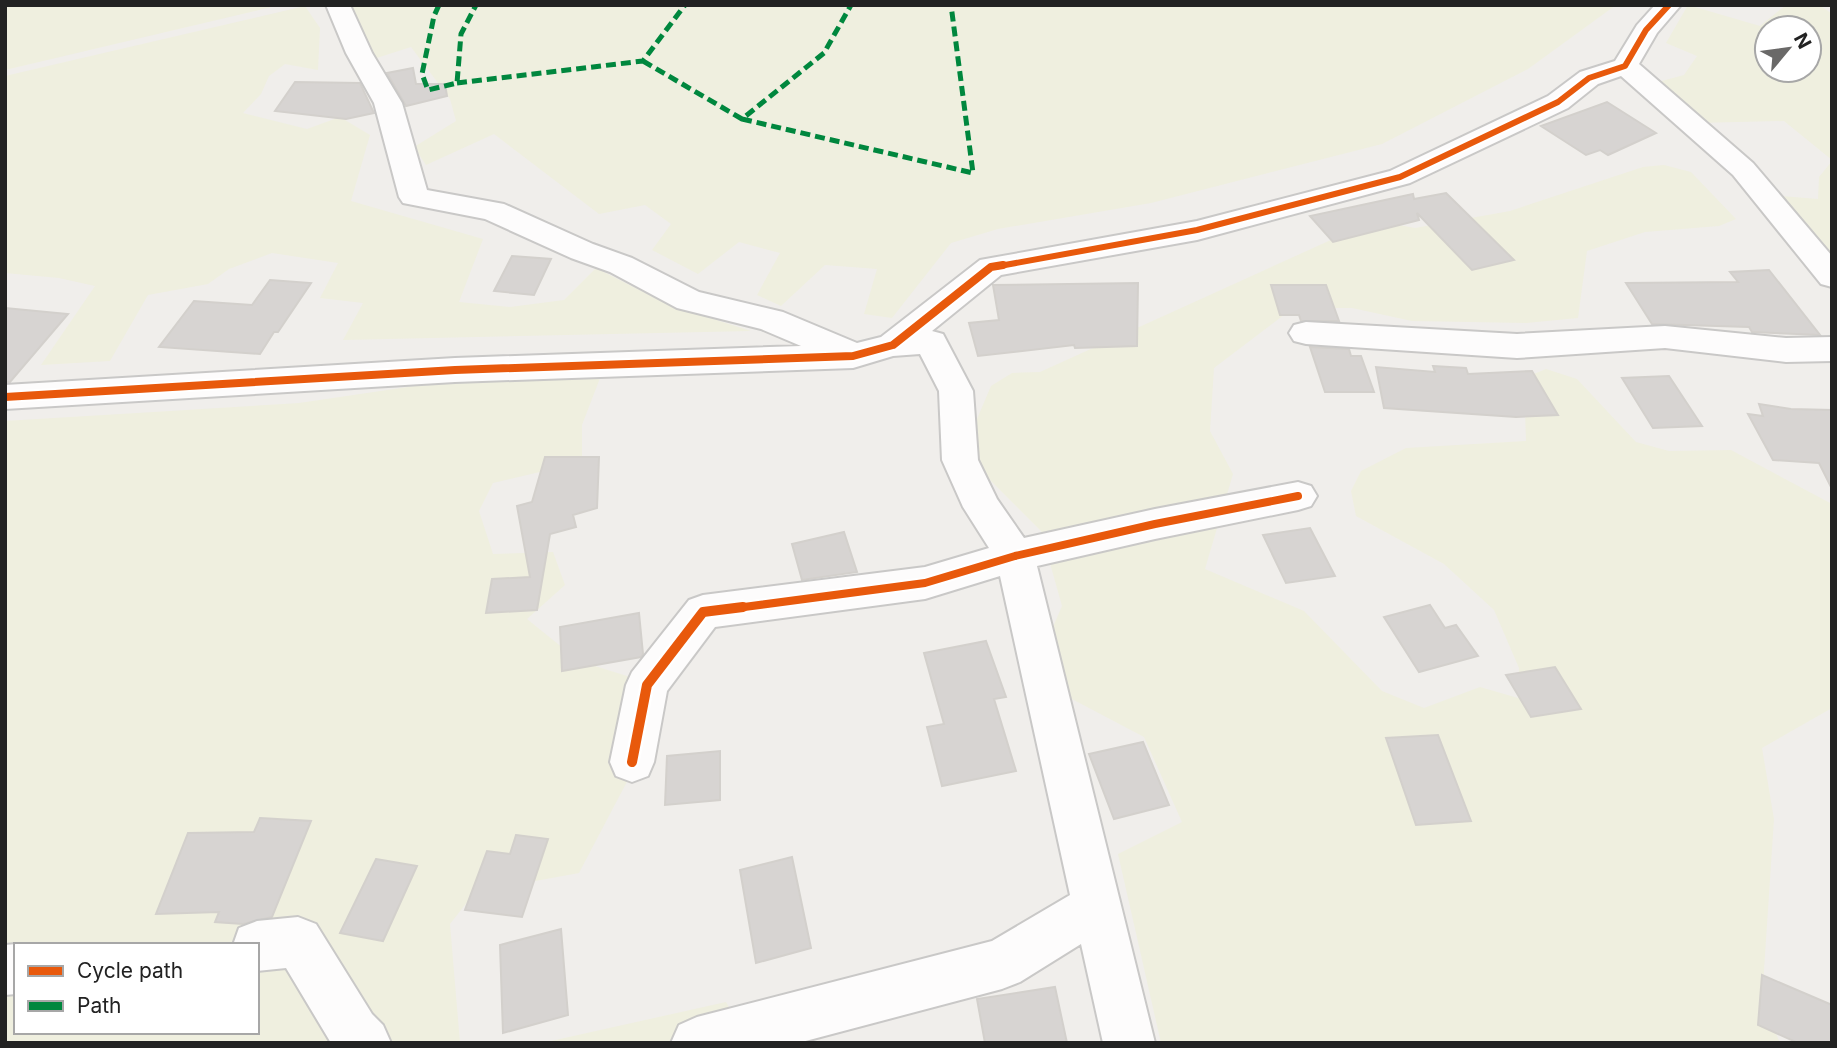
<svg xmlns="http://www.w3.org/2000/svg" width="1837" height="1048" viewBox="0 0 1837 1048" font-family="Inter,sans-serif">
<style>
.farmland{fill:#efefdf;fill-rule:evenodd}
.building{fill:#d7d4d2;stroke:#d3d0cc;stroke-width:2}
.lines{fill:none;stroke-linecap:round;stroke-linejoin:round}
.minor-casing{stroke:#c9c8c7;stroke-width:4}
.minor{fill:#fdfcfc;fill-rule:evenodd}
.quiet{stroke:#00873e;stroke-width:5;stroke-dasharray:10 5;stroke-linecap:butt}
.cycleway-far2-casing{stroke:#fff;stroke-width:10}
.cycleway-far1-casing{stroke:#fff;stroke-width:12}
.cycleway-casing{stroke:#fff;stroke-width:15}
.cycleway-far2{stroke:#e8590c;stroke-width:6}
.cycleway-far1{stroke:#e8590c;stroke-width:8}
.cycleway{stroke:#e8590c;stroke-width:10}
</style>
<rect width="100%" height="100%" fill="#f0eeeb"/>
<!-- farmland -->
<path class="farmland" d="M5,5H280L5,70Z
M349,5H1616L1528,69L1382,144L1151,203L998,229L951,243L892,318L864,314L877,269L825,265L781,306L757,295L780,253L739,242L698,274L652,250L671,224L645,205L599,214L494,134L426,165L414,147L456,121L450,99L411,47L361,63Z
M1688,5L1760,26L1786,5H1819L1831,13L1832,160L1784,121L1695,123L1658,82L1684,75L1697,56L1666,43ZM1767,28H1809V70H1767Z
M305,6L320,28L318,70L285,64L269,76L261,94L243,113L307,129L340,117L370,135L351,201L483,239L459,302L510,307L564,300L596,268L669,305L751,331L343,340L363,303L320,298L338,263L272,253L229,269L208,284L148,295L110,361L41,365L95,286L59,278L5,273V76Z
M1832,161V260L1770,195L1818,199L1819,177Z
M1664,165L1691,172L1736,219L1719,226L1645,232L1587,251L1578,318L1526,323L1412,321L1352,308H1293L1214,368L1210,431L1233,474L1205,569L1304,611L1382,691L1424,708L1480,687L1518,698L1519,668L1494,610L1444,564L1356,516L1351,491L1361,471L1406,448L1526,441L1524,378L1546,369L1577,379L1636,442L1669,451L1731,450L1832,504V708L1762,748L1774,819L1762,1000L1780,1043H1161L1118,854L1182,822L1144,737L1070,698L1059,681V659L1053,627L1062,606L1041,531L982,472L974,426L991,386L1012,373L1040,372L1344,234L1388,223L1415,228L1510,211L1643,167Z
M602,373L582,425V462L493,483L479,511L493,554L553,552L565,585L527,619L579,661L646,682L652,734L579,873L475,892L450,924L460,1043H5V421L299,403L428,384ZM16,945H257V1032H16Z
M726,1002L750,1043H549L551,1041Z"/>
<!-- building -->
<path class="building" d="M413,68L416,84H445L447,96L406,106L387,73Z
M295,82L360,83L374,113L346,119L275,111Z
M1607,102L1656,133L1608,155L1600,150L1586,155L1541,126Z
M1446,193L1514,260L1472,270L1417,213L1419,220L1333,242L1310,216L1413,194L1414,199Z
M512,256L551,259L534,295L494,291Z
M1769,270L1820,335L1752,332L1749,327L1652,324L1626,283L1738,282L1730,272Z
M270,280L311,283L278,332H274L260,354L159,347L194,301L252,305Z
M1138,283L1137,346L1075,348L1074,345L978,356L969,323L999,320L993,285Z
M1271,285H1326L1339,321H1301L1299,315H1280Z
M5,308L68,314L10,382H5Z
M1310,347L1349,349L1351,356H1361L1374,392H1325Z
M1433,366L1466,368L1468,374L1532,371L1558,415L1516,417L1384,408L1376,367L1435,372Z
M1669,376L1702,426L1653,428L1622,378Z
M1759,404L1791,409L1832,410V489L1819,463L1773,460L1748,414L1763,416Z
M545,457H599L597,508L573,515L576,527L550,534L537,610L486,613L492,579L530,577L517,506L532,502Z
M1310,528L1335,576L1286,583L1263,535Z
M844,532L857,572L802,580L792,544Z
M1430,605L1445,628L1456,625L1478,656L1419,672L1384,617Z
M639,613L643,654L641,657L562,671L560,627Z
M986,641L1006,697L994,699L1016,771L942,786L927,727L944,724L924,653Z
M1555,667L1581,709L1531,717L1506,675Z
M1438,735L1471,821L1416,825L1386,738Z
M1143,742L1169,805L1114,819L1089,754Z
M720,751V800L665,805L667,756Z
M260,818L311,821L272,917L243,924L215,922L219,912L156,914L188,833L254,832Z
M516,835L548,839L522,917L465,910L487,851L510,854Z
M792,857L811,948L756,963L740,870Z
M376,859L417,866L383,941L340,933Z
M561,929L568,1015L503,1033L500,945Z
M1762,975L1832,1005V1043H1798L1758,1025Z
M1055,987L1067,1043H985L977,999Z"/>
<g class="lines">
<defs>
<path id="minor" d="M326,5H350L372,53L402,103L427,190L504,204L593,244L632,258L699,292L783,312L857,343L881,337L980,260L1197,221L1390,171L1548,96L1580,72L1615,61L1637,25L1655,5H1681L1657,33L1639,64L1753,163L1832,256V287L1821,284L1733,175L1621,76L1598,84L1568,108L1410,183L1197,240L1001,275L932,331L943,334L973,391L978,460L997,499L1024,538L1155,509L1298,482L1311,486L1317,496L1311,506L1298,510L1155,539L1037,566L1155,1043H1103L1081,944L1020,982L1002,989L798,1043H671L679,1025L697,1017L992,941L1070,895L1000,576L925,599L715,627L667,691L654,762L648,776L632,782L616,776L610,762L626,685L632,672L689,600L703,595L925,567L989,548L963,507L942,460L939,391L920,354L893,356L853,368L455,382L5,409V385L455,358L801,346L761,329L677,308L610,272L571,258L485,219L403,203L399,197L374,103L346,53Z
M1306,322L1517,334L1665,326L1786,338L1832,337V361L1786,362L1665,348L1517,358L1306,344L1294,341L1289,333L1294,325Z
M298,917L316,924L372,1014L383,1025L391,1043H331L286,968L257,971V945H233L239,928L257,921Z
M16,944L18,945H16V994L5,995V945Z"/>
</defs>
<!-- minor casing -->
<use href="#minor" class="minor-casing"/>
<!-- minor -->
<use href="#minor" class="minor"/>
<!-- quiet -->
<path class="quiet" d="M439,5L434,16L422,74L428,90L457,83L461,34L476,5
M643,61L742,119L824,53L851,5
M457,83L643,61L685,5
M742,119L973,173L951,5"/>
<defs>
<path id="cycleway-far2" d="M994,267L1197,230L1400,177L1558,102L1589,78L1625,66L1646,30L1669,5"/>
<path id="cycleway-far1" d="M5,397L455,370L853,356L893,345L991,267L1003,265
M729,609L925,583L1015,556L1155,524L1298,496"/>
<path id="cycleway" d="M632,762L647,685L703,612L743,607"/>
</defs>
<!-- cycleway-far2 casing -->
<use href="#cycleway-far2" class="cycleway-far2-casing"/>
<!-- cycleway-far1 casing -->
<use href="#cycleway-far1" class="cycleway-far1-casing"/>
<!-- cycleway casing -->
<use href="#cycleway" class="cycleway-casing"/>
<!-- cycleway-far2 -->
<use href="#cycleway-far2" class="cycleway-far2"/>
<!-- cycleway-far1 -->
<use href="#cycleway-far1" class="cycleway-far1"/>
<!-- cycleway -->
<use href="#cycleway" class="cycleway"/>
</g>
<!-- border -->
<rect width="1837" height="1048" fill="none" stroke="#222222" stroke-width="14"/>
<!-- legend -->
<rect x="14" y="943" width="245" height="91" fill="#ffffff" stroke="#a7a7a7" stroke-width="2"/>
<rect x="28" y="966" width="35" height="10" fill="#e8590c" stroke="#a7a7a7" stroke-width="2"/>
<text x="77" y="978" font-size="21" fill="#222222">Cycle path</text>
<rect x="28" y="1001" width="35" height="10" fill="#00873e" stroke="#a7a7a7" stroke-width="2"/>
<text x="77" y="1013" font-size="21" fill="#222222">Path</text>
<!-- north arrow -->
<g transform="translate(1788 49) rotate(61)"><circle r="33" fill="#ffffff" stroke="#a7a7a7" stroke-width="2"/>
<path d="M0-5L12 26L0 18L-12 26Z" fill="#6a6968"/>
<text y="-10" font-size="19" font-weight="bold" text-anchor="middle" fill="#222222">N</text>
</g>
</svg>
